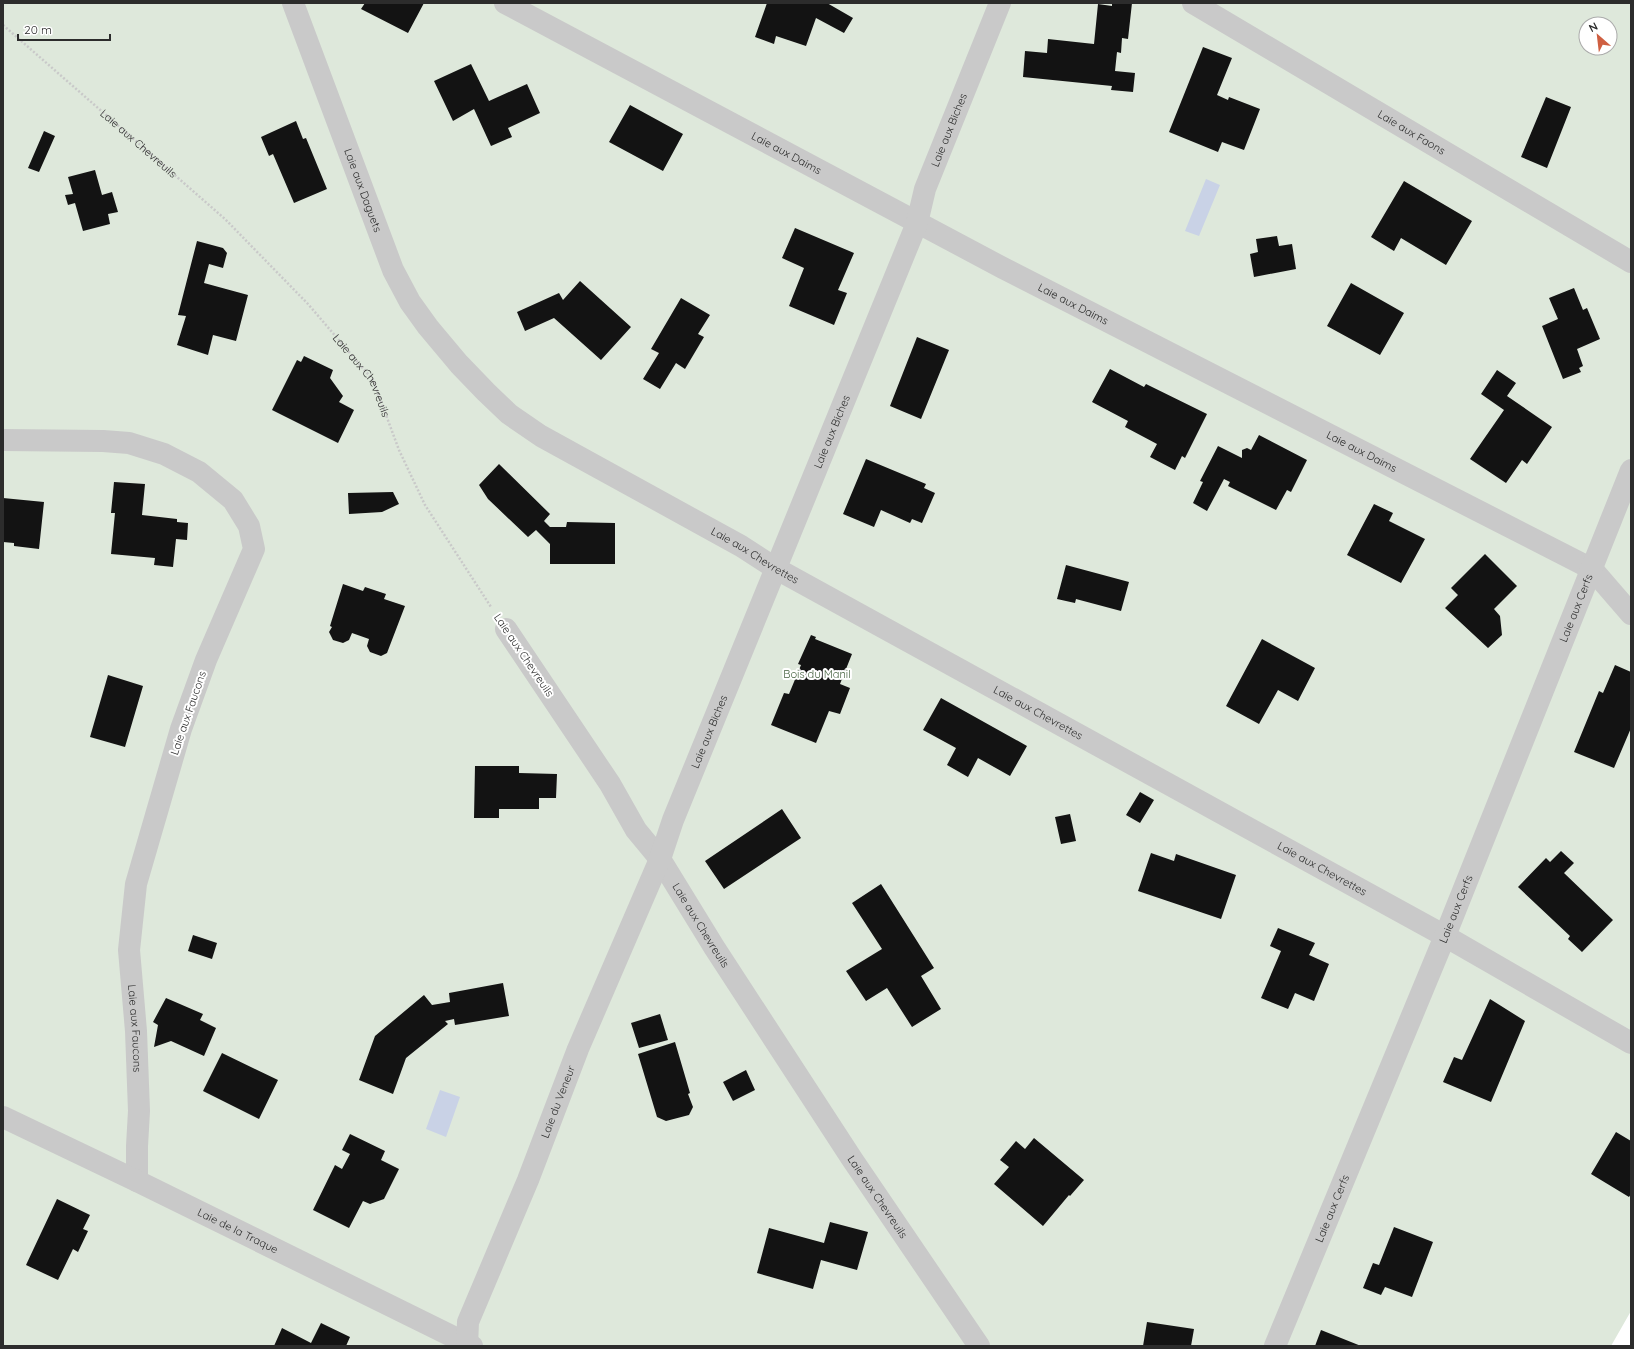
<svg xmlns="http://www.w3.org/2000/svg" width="1634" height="1349" viewBox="0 0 1634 1349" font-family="Quicksand,sans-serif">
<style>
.green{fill:#dee8db;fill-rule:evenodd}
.water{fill:#c9d2e6}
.building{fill:#131313}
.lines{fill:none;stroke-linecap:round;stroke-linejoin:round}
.path{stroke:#c9c9c9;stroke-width:2.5;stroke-dasharray:2 2;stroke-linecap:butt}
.minor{stroke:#c9c9c9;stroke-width:22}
.labels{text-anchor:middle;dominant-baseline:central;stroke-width:4;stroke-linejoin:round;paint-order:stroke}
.street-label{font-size:11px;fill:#2c2c2c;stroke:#fff}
.park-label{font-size:11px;fill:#45613f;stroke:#fff}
</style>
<rect width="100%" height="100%" fill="#fff"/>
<!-- green -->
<path class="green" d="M3,3H1631V1311L1611,1346H3ZM1586,24H1610V48H1586Z"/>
<!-- water -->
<path class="water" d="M1206,179L1220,185L1199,236L1185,231Z
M440,1090L460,1097L446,1137L426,1129Z"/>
<!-- building -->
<path class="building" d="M365,3H424L408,33L361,9Z
M767,3H827L853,18L844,33L816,18L806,46L776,36L774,44L755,37Z
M1112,3H1132L1128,39L1122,38L1121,53L1117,52L1115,71L1135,73L1133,92L1111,90L1112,86L1023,77L1025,51L1047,53L1048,39L1094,44L1098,4L1112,6Z
M1203,47L1232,58L1217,95L1228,100L1229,97L1260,109L1244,150L1222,142L1218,152L1169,132Z
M471,64L489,101L527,84L540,113L508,128L512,137L491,146L474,109L453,121L434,81Z
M1546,97L1571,107L1547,168L1521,157Z
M630,105L683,134L663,171L609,142Z
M296,121L303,139L306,138L327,189L294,203L273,154L269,156L261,137Z
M44,131L55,136L39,172L28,168Z
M95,170L102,195L112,192L118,212L108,214L110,224L83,231L75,203L68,205L65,195L73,194L68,177Z
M1404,181L1472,221L1446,265L1401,238L1394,251L1371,237Z
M795,228L854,253L838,290L847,293L834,325L789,306L804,268L782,258Z
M1277,236L1279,246L1292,244L1296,269L1254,277L1250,254L1258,252L1256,239Z
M197,241L223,248L227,253L223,268L209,264L204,283L248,295L236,341L213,335L208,355L177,345L186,316L178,315Z
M580,281L631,327L601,360L554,318L525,331L517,312L559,293L563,300Z
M1351,283L1404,313L1380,355L1327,326Z
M1574,288L1583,310L1587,308L1600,339L1577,349L1583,366L1579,368L1581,372L1563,379L1542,326L1558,319L1549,298Z
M681,298L710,315L698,334L704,337L685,369L676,363L660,389L643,379L659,353L651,349Z
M917,337L949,350L921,419L890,406Z
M304,356L333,370L330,378L343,396L339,402L354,410L338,443L272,410L297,360L301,362Z
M1110,369L1144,387L1146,384L1207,414L1185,458L1182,456L1175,470L1150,457L1157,444L1125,427L1128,421L1092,402Z
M1497,370L1516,383L1507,396L1552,427L1527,464L1522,460L1506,483L1470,459L1504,410L1481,394Z
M1259,435L1307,460L1291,492L1287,490L1276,510L1228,486L1230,482L1224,479L1207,511L1193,503L1203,482L1200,481L1218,446L1242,458V450L1247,448L1251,450Z
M866,459L926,484L924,488L935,493L922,523L912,519L910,523L881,510L874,527L843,514Z
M499,464L550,514L544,521L550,527H566L567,522L615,523V564H550V544L536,530L528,537L488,499L479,485Z
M114,482L145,484L142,515L177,519V522L188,523L187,540L176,539L173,567L154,565L155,558L111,554L115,513H111Z
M393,492L399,504L382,512L349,514L348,493Z
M3,498L44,502L39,549L14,546V543L3,542Z
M1374,504L1393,513L1389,521L1425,539L1401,583L1347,555Z
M1485,554L1517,586L1494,609L1500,616L1502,635L1488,648L1445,608L1458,595L1451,588Z
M1066,565L1129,582L1121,611L1076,599L1075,603L1057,599Z
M343,584L363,591L365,587L386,594L384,599L405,606L387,653L381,656L370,652L367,646L369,639L352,633L349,640L343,643L333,640L329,632L332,627L330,626Z
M811,635L816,637L815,639L852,654L840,684L850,688L840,714L829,711L816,743L771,725L784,693L789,694L801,665L798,664Z
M1262,639L1315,668L1298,701L1278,690L1259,724L1226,706Z
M1615,665L1631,672V728L1614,768L1574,752L1599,691L1603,693Z
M108,675L143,686L125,747L90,737Z
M941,698L1027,746L1010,776L978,758L968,777L947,765L956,748L923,730Z
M475,766H519V773L557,774L556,798H539V809H499V818H474Z
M1140,792L1154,800L1140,823L1126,815Z
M782,809L801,838L724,889L705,861Z
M1070,814L1076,841L1061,844L1055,817Z
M1561,851L1574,863L1564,873L1613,920L1582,952L1568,939L1570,936L1518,887L1546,858L1550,862Z
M1151,853L1174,861L1176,854L1236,875L1221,919L1138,891Z
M881,884L934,968L921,976L941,1009L912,1027L887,988L866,1001L846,971L882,949L852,903Z
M1278,928L1315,943L1309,955L1329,964L1314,1001L1295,993L1288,1009L1261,998L1281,951L1270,946Z
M193,935L217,943L212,959L188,951Z
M503,983L509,1016L455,1025L454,1019L445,1021L448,1024L406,1058L393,1094L359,1080L375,1036L424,995L432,1005L450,1002L449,993Z
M166,998L203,1014L200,1020L216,1028L204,1056L171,1041L154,1047L158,1025L153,1022Z
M1490,999L1525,1021L1491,1102L1443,1082L1454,1057L1462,1060Z
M660,1014L668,1040L639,1048L631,1023Z
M675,1042L690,1093L688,1094L693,1107L689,1115L666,1121L657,1117L638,1054Z
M222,1053L278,1080L259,1119L203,1091Z
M746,1070L755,1090L733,1101L723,1082Z
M1616,1132L1631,1141V1194L1629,1197L1591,1174Z
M350,1134L385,1151L381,1160L399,1169L384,1199L370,1204L363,1201L349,1228L313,1210L335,1165L342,1169L350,1154L342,1150Z
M1034,1138L1084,1180L1070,1196L1069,1195L1043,1226L994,1184L1009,1167L1000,1160L1016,1141L1025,1149Z
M57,1199L90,1215L83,1229L88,1231L78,1252L73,1249L58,1280L26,1265Z
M830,1222L868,1232L857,1270L821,1260L813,1289L757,1273L769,1228L824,1243Z
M1394,1227L1433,1242L1412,1297L1385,1287L1381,1295L1363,1288L1373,1263L1379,1265Z
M1147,1322L1194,1329L1191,1346H1143Z
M321,1323L350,1337L346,1346H274L282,1328L311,1343Z
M1321,1330L1361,1346H1315Z"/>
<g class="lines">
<!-- path -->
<path class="path" id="s1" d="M3,25L225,219L308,304L373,380L399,450L425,505L491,607"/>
<!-- minor -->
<g class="minor">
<path id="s2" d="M293,3L393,270L410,302L428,327L459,364L486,392L509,414L541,436L741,546L775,568L1445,936L1631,1043"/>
<path id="s3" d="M505,3L1003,268L1592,569L1631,614"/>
<path id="s4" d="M1193,3L1631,262"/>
<path id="s5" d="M3,440L103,441L129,443L164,454L199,472L233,500L249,526L254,549L206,660L181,729L136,884L129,950L136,1031L139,1111L137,1146V1181"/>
<path id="s6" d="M506,629L610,784L636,830L660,859L714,947L852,1159L979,1346"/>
<path id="s7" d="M3,1117L137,1181L472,1346"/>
<path id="s8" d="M467,1346L468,1322L528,1180L578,1049L660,859L673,820L917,223L925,189L1000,3"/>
<path id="s9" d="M1275,1346L1445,936L1631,470"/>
</g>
</g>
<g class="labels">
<!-- street labels -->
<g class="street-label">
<text stroke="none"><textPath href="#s8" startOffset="1310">Laie aux Biches</textPath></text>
<text stroke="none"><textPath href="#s4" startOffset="254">Laie aux Faons</textPath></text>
<text stroke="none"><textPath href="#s1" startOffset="180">Laie aux Chevreuils</textPath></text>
<text stroke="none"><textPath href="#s3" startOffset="319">Laie aux Daims</textPath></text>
<text stroke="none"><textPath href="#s2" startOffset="200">Laie aux Daguets</textPath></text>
<text stroke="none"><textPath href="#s3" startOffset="643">Laie aux Daims</textPath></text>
<text stroke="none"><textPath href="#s1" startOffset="504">Laie aux Chevreuils</textPath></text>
<text stroke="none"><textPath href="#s8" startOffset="986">Laie aux Biches</textPath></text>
<text stroke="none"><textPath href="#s3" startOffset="967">Laie aux Daims</textPath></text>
<text stroke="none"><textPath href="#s2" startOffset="755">Laie aux Chevrettes</textPath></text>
<text stroke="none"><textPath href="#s9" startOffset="797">Laie aux Cerfs</textPath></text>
<text transform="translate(524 655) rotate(56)">Laie aux Chevreuils</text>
<text transform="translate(188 713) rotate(-71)">Laie aux Faucons</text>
<text stroke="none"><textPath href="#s2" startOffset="1079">Laie aux Chevrettes</textPath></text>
<text stroke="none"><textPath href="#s8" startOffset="662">Laie aux Biches</textPath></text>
<text stroke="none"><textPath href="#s2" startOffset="1403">Laie aux Chevrettes</textPath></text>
<text stroke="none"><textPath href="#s9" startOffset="473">Laie aux Cerfs</textPath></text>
<text stroke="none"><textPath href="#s6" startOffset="355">Laie aux Chevreuils</textPath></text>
<text stroke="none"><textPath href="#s5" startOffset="801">Laie aux Faucons</textPath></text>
<text stroke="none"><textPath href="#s8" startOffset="262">Laie du Veneur</textPath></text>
<text stroke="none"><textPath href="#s6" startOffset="679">Laie aux Chevreuils</textPath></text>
<text stroke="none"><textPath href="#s9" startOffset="149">Laie aux Cerfs</textPath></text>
<text stroke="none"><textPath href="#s7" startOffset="261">Laie de la Traque</textPath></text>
</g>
<!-- park labels -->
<g class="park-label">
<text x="817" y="674">Bois du Manil</text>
</g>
</g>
<!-- border -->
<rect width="1634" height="1349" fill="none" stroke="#2c2c2c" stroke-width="8"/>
<!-- north arrow -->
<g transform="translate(1598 36) rotate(332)"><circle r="19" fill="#ffffff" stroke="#ababab"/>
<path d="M0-3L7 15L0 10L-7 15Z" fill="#cf5f41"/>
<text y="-6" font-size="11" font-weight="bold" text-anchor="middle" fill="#2c2c2c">N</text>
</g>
<!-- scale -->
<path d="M18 34v6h92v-6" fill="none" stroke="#2c2c2c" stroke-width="2"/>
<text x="24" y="34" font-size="12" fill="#2c2c2c" stroke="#ffffff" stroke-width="3" paint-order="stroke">20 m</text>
</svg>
